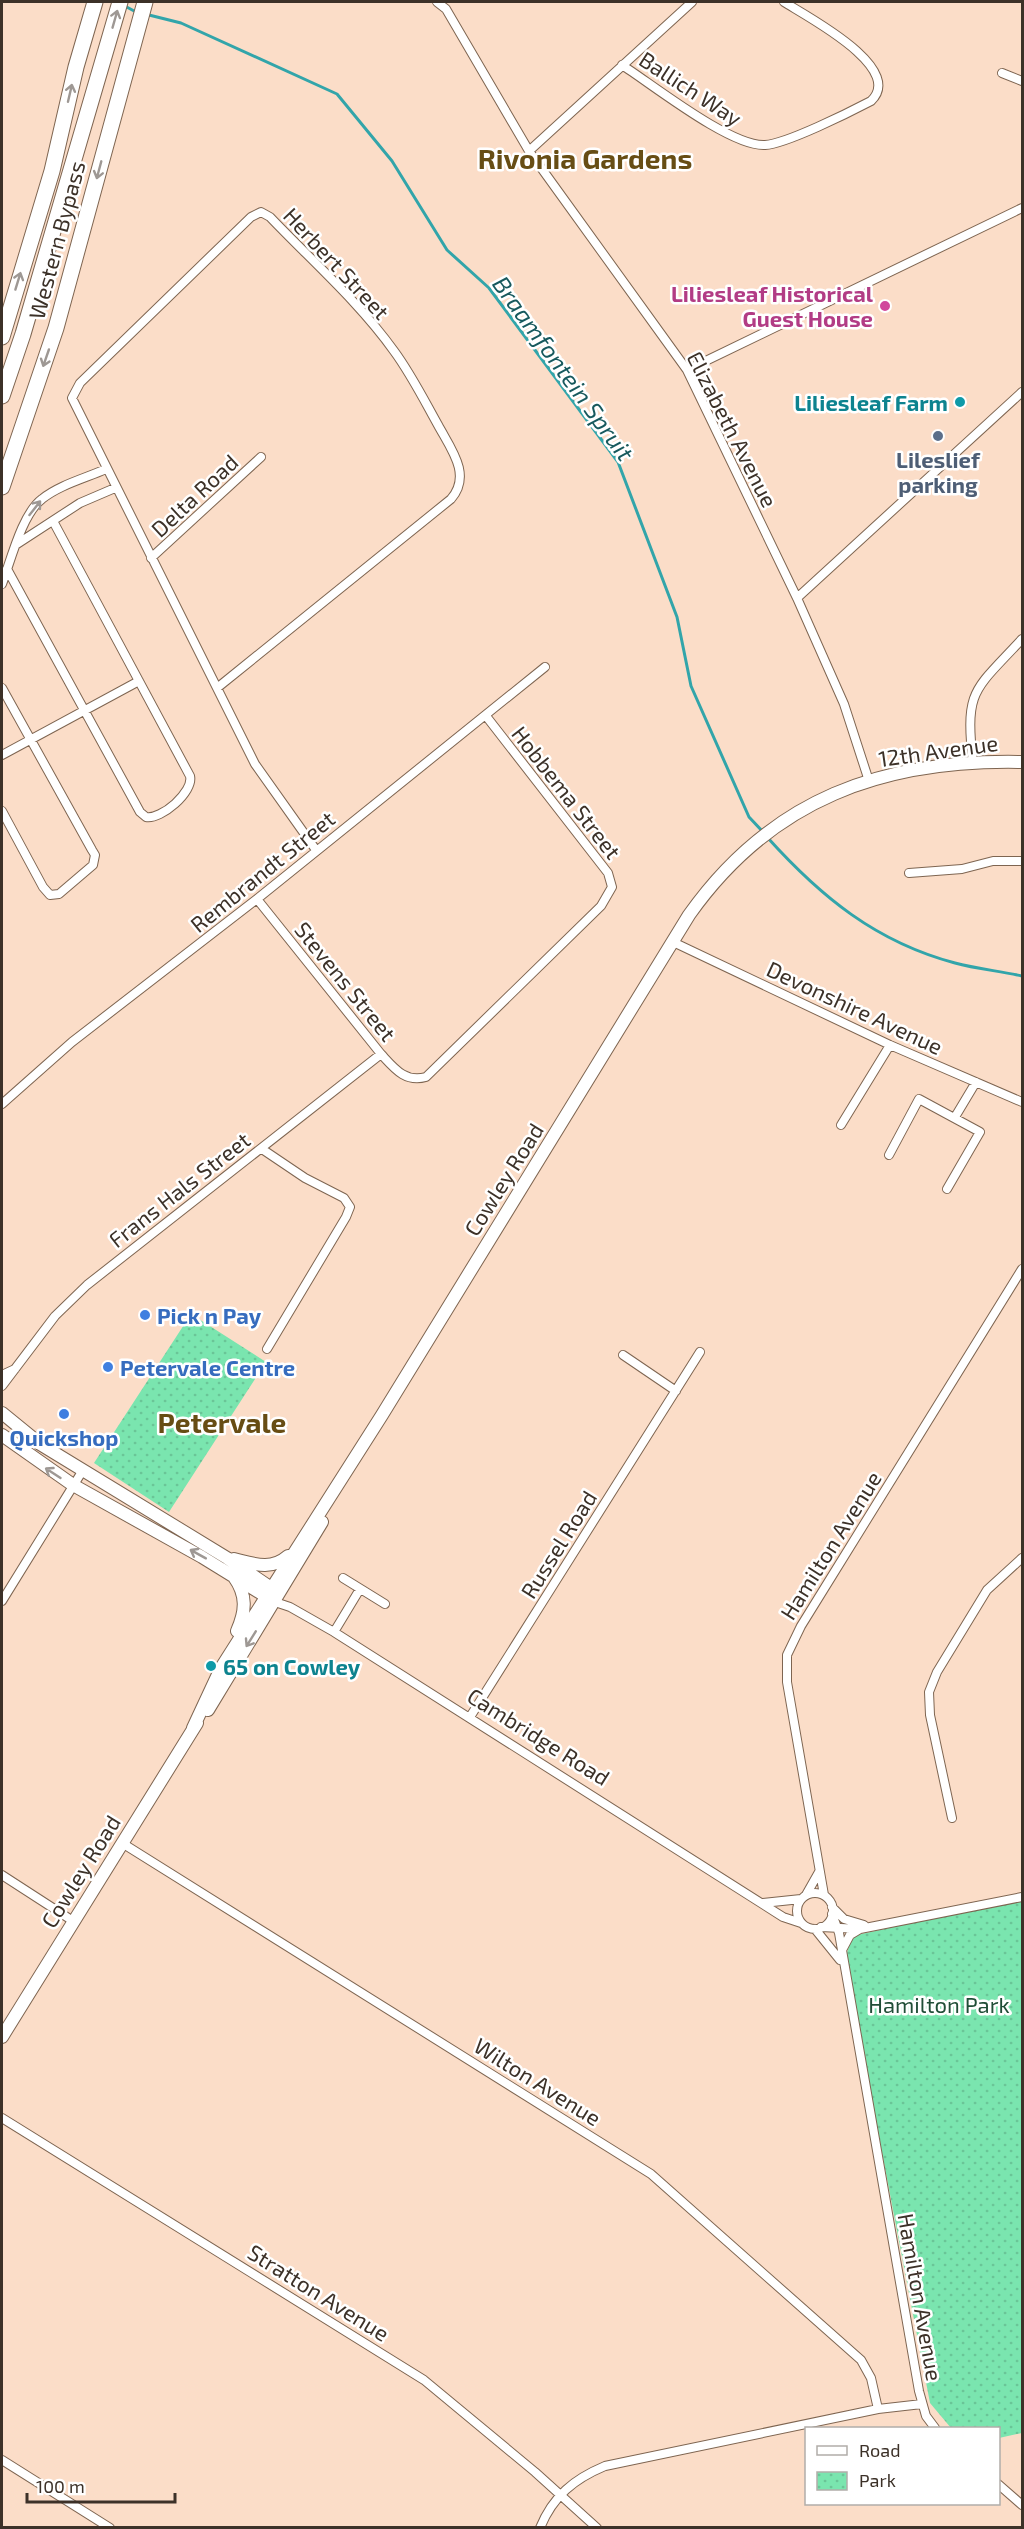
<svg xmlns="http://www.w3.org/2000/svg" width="1024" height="2529" viewBox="0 0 1024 2529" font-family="'Exo 2',sans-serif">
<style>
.park{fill:url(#park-dots)}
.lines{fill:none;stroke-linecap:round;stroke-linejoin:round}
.stream{stroke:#32a5aa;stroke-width:3}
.street-casing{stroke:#7e6551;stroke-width:10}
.secondary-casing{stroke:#7e6551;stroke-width:14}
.highway-casing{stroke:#7e6551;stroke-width:17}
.street{stroke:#fff;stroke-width:8}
.secondary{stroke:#fff;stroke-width:12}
.highway{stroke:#fff;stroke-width:15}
.oneway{stroke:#9e9894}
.hotel-dot{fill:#d1479c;stroke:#fff;stroke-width:2}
.culture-dot{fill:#0f9aa8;stroke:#fff;stroke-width:2}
.service-dot{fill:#5c6f8a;stroke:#fff;stroke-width:2}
.shop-dot{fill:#3f7fe0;stroke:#fff;stroke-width:2}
.labels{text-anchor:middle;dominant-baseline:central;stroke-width:5;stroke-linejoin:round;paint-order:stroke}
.street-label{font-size:22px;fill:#3c3128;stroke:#fff}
.hotel-label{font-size:22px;font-weight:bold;fill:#b23c85;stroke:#fff;text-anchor:end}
.culture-label{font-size:22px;font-weight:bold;fill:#0d838f;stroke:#fff;text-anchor:end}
.service-label{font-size:22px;font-weight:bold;fill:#4e5e75;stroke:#fff}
.shop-label{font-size:22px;font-weight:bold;fill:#366cbe;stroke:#fff;text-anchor:start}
.park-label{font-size:22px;fill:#204e37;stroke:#fff}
.water-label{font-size:24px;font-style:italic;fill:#17595d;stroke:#fff}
.district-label{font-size:28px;font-weight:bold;fill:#674d14;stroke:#fff}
</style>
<defs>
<pattern id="park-dots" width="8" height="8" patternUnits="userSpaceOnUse" patternTransform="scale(1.5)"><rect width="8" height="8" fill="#7ae5af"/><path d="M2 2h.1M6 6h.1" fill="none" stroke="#6ac597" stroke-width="1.8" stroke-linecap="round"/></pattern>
</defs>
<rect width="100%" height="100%" fill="#fbddc8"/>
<!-- park -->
<path class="park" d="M191,1314L266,1362L169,1512L94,1463Z
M1022,1899V2433L999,2438L998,2428H951L930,2403L845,1959L851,1940L857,1935Z"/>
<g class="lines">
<!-- stream -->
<path class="stream" d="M123,5L136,12
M145,14L181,23L337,94L392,161L447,250L489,288L618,462L677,617L691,686L749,817L763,832
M767,837C821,897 876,942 955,963C977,969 1000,971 1022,976"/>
<defs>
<path id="street" d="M437,2L446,9L529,151L687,370L797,598L844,704L869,781
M622,65C653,85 731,147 765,145C786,144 850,112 871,101C906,68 806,16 784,2
M1002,73L1022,81
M529,151L692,2
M687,370L1022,208
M17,544L80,503L115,488
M151,558L261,457
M7,569L140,812L146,817C161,820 194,792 190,776L53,521
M2,584C11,560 22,514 42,499C59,485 86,478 106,469
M797,598L1022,392
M2,688L92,850L95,855L93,865L59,894L50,895L43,887L2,811
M217,688L451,499C472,475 451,449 438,425C424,400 411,374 394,351C359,302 311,260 270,217L261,212L251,217L80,383L72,398L255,764L316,850
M2,755L139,681
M973,764C965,689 973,692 1022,639
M909,873L962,869L993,861H1022
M257,899L381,1054C394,1068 405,1083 426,1077L601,906L612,887L608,873L486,716
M673,942L890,1045L1022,1102
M2,1104L72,1042L257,899L545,667
M955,1117L976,1082
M841,1125L890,1045
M262,1149L305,1178L344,1198L350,1207L346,1217L267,1349
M889,1155L919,1099L980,1132L947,1189
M623,1355L676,1391
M2,1375L15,1369
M2,1386L55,1316L87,1285L381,1054
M343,1578L385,1604
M2,1601L83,1470
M275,1602L290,1607L334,1632L783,1917L801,1923
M334,1632L360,1589
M470,1717L700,1352
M952,1818L930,1715L929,1692L937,1672L987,1590L1022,1558
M122,1843L651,2174L861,2360L871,2378L878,2409
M2,1875L73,1921
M797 1911a18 18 0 1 1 36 0a18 18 0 1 1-36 0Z
M806,1895L819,1872
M824,1895L787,1682V1655L801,1626L1022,1269
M763,1903L801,1899
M832,1907L844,1919L864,1925
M832,1914L839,1933L919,2391L926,2416L935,2428
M821,1927L860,1929L1022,1897
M815,1929L840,1960
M842,1950L850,1935L860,1929
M2,2118L424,2380L535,2472L597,2528
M2,2460L110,2528
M998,2484L1022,2505
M540,2528C553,2496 574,2479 605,2466L878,2409L922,2404"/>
<path id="secondary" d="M2,1413L40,1444L227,1558L277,1592
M2,1435L73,1485L202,1557L272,1600
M234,1559C254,1564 271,1571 288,1556
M234,1577C247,1595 246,1611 237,1631
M208,1710L322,1522
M193,1728L221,1668L382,1415L689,915C771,799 883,759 1022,762
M2,2037L197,1723"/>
<path id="highway" d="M2,337L52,171L76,67L95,2
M2,396L23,334L120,2
M2,487L56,328L145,2"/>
</defs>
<!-- street casing -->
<use href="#street" class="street-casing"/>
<!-- secondary casing -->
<use href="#secondary" class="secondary-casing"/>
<!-- highway casing -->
<use href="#highway" class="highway-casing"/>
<!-- street -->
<use href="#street" class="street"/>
<!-- secondary -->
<use href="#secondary" class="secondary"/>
<!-- highway -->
<use href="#highway" class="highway"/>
</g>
<!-- one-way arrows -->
<defs><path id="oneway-shaft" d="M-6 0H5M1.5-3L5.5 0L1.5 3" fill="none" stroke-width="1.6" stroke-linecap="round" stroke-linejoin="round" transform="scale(1.5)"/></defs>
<g class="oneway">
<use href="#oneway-shaft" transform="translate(115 19) rotate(-74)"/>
<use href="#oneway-shaft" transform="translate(70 93) rotate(-77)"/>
<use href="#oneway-shaft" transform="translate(99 170) rotate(105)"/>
<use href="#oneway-shaft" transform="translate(18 281) rotate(-73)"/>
<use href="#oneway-shaft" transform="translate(46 358) rotate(109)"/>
<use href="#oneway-shaft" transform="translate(35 508) rotate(-52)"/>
<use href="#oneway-shaft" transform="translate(53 1473) rotate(-147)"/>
<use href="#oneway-shaft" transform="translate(198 1554) rotate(-151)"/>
<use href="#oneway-shaft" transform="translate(251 1639) rotate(122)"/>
</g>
<!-- markers -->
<circle class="hotel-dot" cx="885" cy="306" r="6"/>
<g class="culture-dot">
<circle cx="960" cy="402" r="6"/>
<circle cx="211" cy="1666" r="6"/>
</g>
<circle class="service-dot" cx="938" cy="436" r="6"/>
<g class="shop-dot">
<circle cx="145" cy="1315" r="6"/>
<circle cx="108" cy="1367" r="6"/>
<circle cx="64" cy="1414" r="6"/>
</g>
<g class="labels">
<!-- street labels -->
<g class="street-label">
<text transform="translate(691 88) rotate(33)">Ballich Way</text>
<text transform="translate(56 240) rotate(-75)">Western Bypass</text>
<text transform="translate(337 263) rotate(47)">Herbert Street</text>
<text transform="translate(733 429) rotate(63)">Elizabeth Avenue</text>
<text transform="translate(194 495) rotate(-43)">Delta Road</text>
<text transform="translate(938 750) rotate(-8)">12th Avenue</text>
<text transform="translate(567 792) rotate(52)">Hobbema Street</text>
<text transform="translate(262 871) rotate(-39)">Rembrandt Street</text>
<text transform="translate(346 981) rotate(51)">Stevens Street</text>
<text transform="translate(855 1007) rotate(25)">Devonshire Avenue</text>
<text transform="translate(503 1179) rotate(-58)">Cowley Road</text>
<text transform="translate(179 1189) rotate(-38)">Frans Hals Street</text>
<text transform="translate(558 1544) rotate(-58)">Russel Road</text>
<text transform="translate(830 1545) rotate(-58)">Hamilton Avenue</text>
<text transform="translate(539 1736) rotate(32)">Cambridge Road</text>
<text transform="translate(80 1871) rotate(-58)">Cowley Road</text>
<text transform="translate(538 2081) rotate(32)">Wilton Avenue</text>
<text transform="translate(319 2292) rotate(32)">Stratton Avenue</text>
<text transform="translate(921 2297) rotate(80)">Hamilton Avenue</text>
</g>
<!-- hotel labels -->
<g class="hotel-label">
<text x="873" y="293">Liliesleaf Historical<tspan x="873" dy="25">Guest House</tspan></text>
</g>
<!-- culture labels -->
<g class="culture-label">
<text x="948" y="402">Liliesleaf Farm</text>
<text x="223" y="1666" text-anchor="start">65 on Cowley</text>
</g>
<!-- service labels -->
<g class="service-label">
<text x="938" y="459">Lileslief<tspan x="938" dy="25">parking</tspan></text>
</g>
<!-- shop labels -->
<g class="shop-label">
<text x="157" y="1315">Pick n Pay</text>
<text x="120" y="1367">Petervale Centre</text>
<text x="64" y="1437" text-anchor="middle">Quickshop</text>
</g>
<!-- park labels -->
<g class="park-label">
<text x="939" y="2004">Hamilton Park</text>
</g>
<!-- water labels -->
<g class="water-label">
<text transform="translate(564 368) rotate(54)">Braamfontein Spruit</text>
</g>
<!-- district labels -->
<g class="district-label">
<text x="585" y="158">Rivonia Gardens</text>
<text x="222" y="1422">Petervale</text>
</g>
</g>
<!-- border -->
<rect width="1024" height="2529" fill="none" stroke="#3c3128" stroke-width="6"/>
<!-- legend -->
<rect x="805" y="2427" width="195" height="78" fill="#ffffff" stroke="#b1ada9" stroke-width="1.5"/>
<rect x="817" y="2446" width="30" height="9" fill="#ffffff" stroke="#b1ada9" stroke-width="1.5"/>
<text x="859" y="2457" font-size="18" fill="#3c3128">Road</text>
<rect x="817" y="2472" width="30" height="18" fill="url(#park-dots)" stroke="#b1ada9" stroke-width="1.5"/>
<text x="859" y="2487" font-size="18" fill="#3c3128">Park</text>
<!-- scale -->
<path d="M27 2493v9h148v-9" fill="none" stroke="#3c3128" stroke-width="3"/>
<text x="36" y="2493" font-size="18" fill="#3c3128" stroke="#ffffff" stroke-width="4.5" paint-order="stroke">100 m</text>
</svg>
